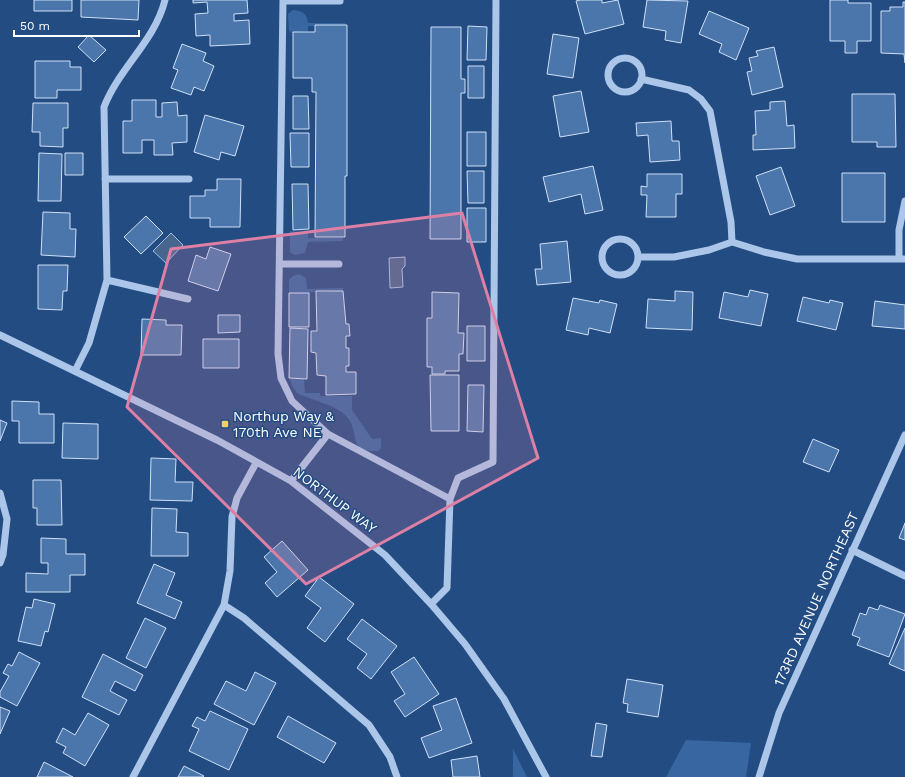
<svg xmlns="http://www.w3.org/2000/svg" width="905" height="777" viewBox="0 0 905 777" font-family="'Work Sans',sans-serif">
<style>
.green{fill:#3766a0}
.water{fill:#48658d;stroke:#9fc1e9}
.building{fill:#4b76ab;stroke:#cfe0f6}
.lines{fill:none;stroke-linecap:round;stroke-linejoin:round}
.minor{stroke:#abc6e8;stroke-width:7}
.marked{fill:#dd80a5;fill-opacity:0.2;stroke:#dd80a5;stroke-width:3;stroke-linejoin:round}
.poi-dot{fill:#f3ce6e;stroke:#234c83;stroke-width:1.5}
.labels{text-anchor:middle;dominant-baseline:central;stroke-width:3;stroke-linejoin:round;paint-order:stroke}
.poi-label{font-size:14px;fill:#fff;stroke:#234c83;text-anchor:start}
.street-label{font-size:14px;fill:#fff;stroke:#234c83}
</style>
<rect width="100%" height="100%" fill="#234c83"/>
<!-- green -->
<path class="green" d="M293,10C303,11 307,14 308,23H345V26H308V31L291,33L289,30L288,14Z
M290,231L308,233V238H343V241L308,242L305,253L294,255L290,252Z
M299,274L306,278L307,289L343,288V291H315V292L289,294V280L293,276Z
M290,379H304L305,393H320V396H352V410L372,439L381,438V448L378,451C346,452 361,433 347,417C336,404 312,401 297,393L292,386Z
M686,740L751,743L746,777H666Z
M513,749L527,777H513Z"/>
<!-- water -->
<path class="water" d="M171,233L183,245L166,263L153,251Z
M405,257V266L402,269L403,287L390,288L389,258Z"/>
<!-- building -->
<path class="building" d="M34,0H72V11H34Z
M81,0H139L138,20L81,17Z
M193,0H247L248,13L234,14V21L249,20L250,44L210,46V35L196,36L195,14L208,13L207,2L193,3Z
M580,0H602V3L618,0L624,24L585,34L576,1Z
M647,0L688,1L681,43L665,40L666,31L643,27Z
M830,0H848V3H871V41H857V53H845V41H830Z
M903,2H905V63L904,54L881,53V11H890V7H903Z
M709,11L749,28L736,60L719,52L722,44L699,34Z
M315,25H347V176H345V237H315L316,92H312V78H293V32H315Z
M468,26L487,27L486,60H467Z
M431,27H461V79H465V93H461V239H430Z
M553,34L579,38L573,78L547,74Z
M89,35L106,50L94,62L78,47Z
M182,44L206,53L203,61L214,66L204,91L194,87L191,95L171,88L178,70L173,68Z
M774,47L783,87L752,95L747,72L752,71L749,58L758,56L756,51Z
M35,61H70V67H81V90H57V98H35Z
M468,66H484V98H468Z
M581,91L589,132L560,137L553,96Z
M852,94H895L896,147H877V142H852Z
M293,96H308L309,129H293Z
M132,100H156V117H162V103L177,102L178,116L187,115V142L172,143L173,155H154V140H142V153H123V121H132Z
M785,101L787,126L794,125L795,148L753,150V135H756L755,111L770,110V102Z
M33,103H68V128H63V147L40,146V132H32Z
M205,115L244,126L235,156L221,152L219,160L194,152Z
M671,121L672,141H679L680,160L650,162L648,135L637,136L636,123Z
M467,132H486V166H467Z
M290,133H309V167H291Z
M39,153L62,154L61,201H38Z
M65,153H83V175H65Z
M593,166L603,210L585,214L581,194L549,202L543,177Z
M781,167L795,206L770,215L756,176Z
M467,171H484V203H468Z
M842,173H885V222H842Z
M647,174H682V194H676V217H646L647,195H641V186L647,187Z
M217,179H241L240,227H210V218H190V196H205V190H217Z
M292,184H308L309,229L293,230Z
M467,208H486V242H467Z
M43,212L70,213V229H76L75,257L41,255Z
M146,216L163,233L141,254L124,237Z
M567,241L571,282L537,285L535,269H542L540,244Z
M210,247L231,254L218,291L188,281L196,255L206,259Z
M38,265H68L67,291H63L62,310L38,309Z
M750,290L768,294L761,326L719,318L724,292L748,297Z
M316,291H343L346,324H349L350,336H346V348H349V366H346V372H356V394L326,395V376L317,375L316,353L311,352V331H317Z
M675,291L693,292L692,330L646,328L648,299L675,301Z
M432,292L459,293L458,333H464L463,354H459V371H445V374H432V367H427V318H432Z
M289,293H309V327H289Z
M803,297L829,303L830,300L843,303L836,330L797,321Z
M573,298L599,303L600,300L617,304L610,333L589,328L588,335L566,330Z
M875,301L905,305V329L872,326Z
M218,315H240V332L218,333Z
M142,319L166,320V325H182L181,355H141Z
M467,326H485V361H467Z
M290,328L308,329L307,379L289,378Z
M203,339H239V368H203Z
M430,375H459V431H431Z
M468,385H484L483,432L467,431Z
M12,401L39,402V414H54V443H19V421H12Z
M0,420L7,423L0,441Z
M63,423L98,424V459L62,458Z
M813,439L839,450L829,472L803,462Z
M151,458L176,459L175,482H193L192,501L150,500Z
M33,480H61L62,525H37V508H33Z
M152,508L177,509L176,532L188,533V556H151Z
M905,523V540L899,538Z
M41,538L66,539V554H85V575H70V592H26V573L48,574V563H41Z
M282,541L308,570L277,597L265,583L277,572L264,557Z
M154,564L175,573L166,595L182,602L175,619L137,603Z
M319,577L354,604L325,642L307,628L321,608L305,596Z
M34,599L55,604L48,632L45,631L41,646L18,641L26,607L32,608Z
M880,605L905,614L889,657L857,645L860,638L852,635L860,613L866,615L869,607L878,610Z
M145,618L166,628L146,668L126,658Z
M362,619L397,646L371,679L357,668L367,654L347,639Z
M905,628V671L889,664Z
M19,652L40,663L17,706L0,697V692L9,676L3,673L8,664L12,666Z
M103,654L143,675L135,691L115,681L110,691L127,700L119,715L82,697Z
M414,657L439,694L405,717L394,701L405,694L391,672Z
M255,672L276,683L254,725L214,704L226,681L246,691Z
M627,679L663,685L658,717L627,712L628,704L623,703Z
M456,698L472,743L429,758L421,738L442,730L433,706Z
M0,707L10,711L0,734Z
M210,711L248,729L229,770L189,751L199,729L192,726L197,717L205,721Z
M88,713L109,725L85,766L63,753L66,747L56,742L63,728L75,735Z
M288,716L336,743L324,763L277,737Z
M596,723L607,725L602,757L591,756Z
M477,756L480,777H453L451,760Z
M44,762L73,777H37Z
M184,766L204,776L203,777H178Z"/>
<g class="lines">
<!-- minor -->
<path class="minor" d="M283,0L278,354L281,378L292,401L328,434L450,499L458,478L493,462L496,0
M283,1H340
M608 75a17 17 0 1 1 34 0a17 17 0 1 1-34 0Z
M641,79L689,90L701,99L710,111L731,222L732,242
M105,179H189
M602 257a18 18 0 1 1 36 0a18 18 0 1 1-36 0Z
M639,257H674L709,250L732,242L764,252L797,259H905
M899,259V230L905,201
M280,264H339
M107,280L188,299
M0,335L217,440L291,481L385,555L431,604L465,644L504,699L546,777
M75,371L89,343L107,280L104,107C119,68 155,41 165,0
M291,481L328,434
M0,493L7,519L3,555L0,563
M852,550L905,576
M431,604L447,588L450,499
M224,605L244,618L369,725L390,757L397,777
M133,777L224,605L230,571L232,517L237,498L256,463
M759,777L779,713L905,435"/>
</g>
<!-- marked area -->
<path class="marked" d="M462,213L538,458L306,584L127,407L171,249Z"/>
<!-- markers -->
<rect class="poi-dot" x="221" y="420" width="8" height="8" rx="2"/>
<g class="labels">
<!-- poi labels -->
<g class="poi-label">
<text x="233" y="416">Northup Way &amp;<tspan x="233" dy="16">170th Ave NE</tspan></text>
</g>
<!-- street labels -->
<g class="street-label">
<text transform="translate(335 500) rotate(37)">NORTHUP WAY</text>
<text transform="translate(816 599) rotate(-66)">173RD AVENUE NORTHEAST</text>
</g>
</g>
<!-- scale -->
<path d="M14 30v6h125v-6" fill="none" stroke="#ffffff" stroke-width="2"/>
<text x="20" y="30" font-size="12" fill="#ffffff" stroke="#234c83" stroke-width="3" paint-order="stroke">50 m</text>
</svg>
